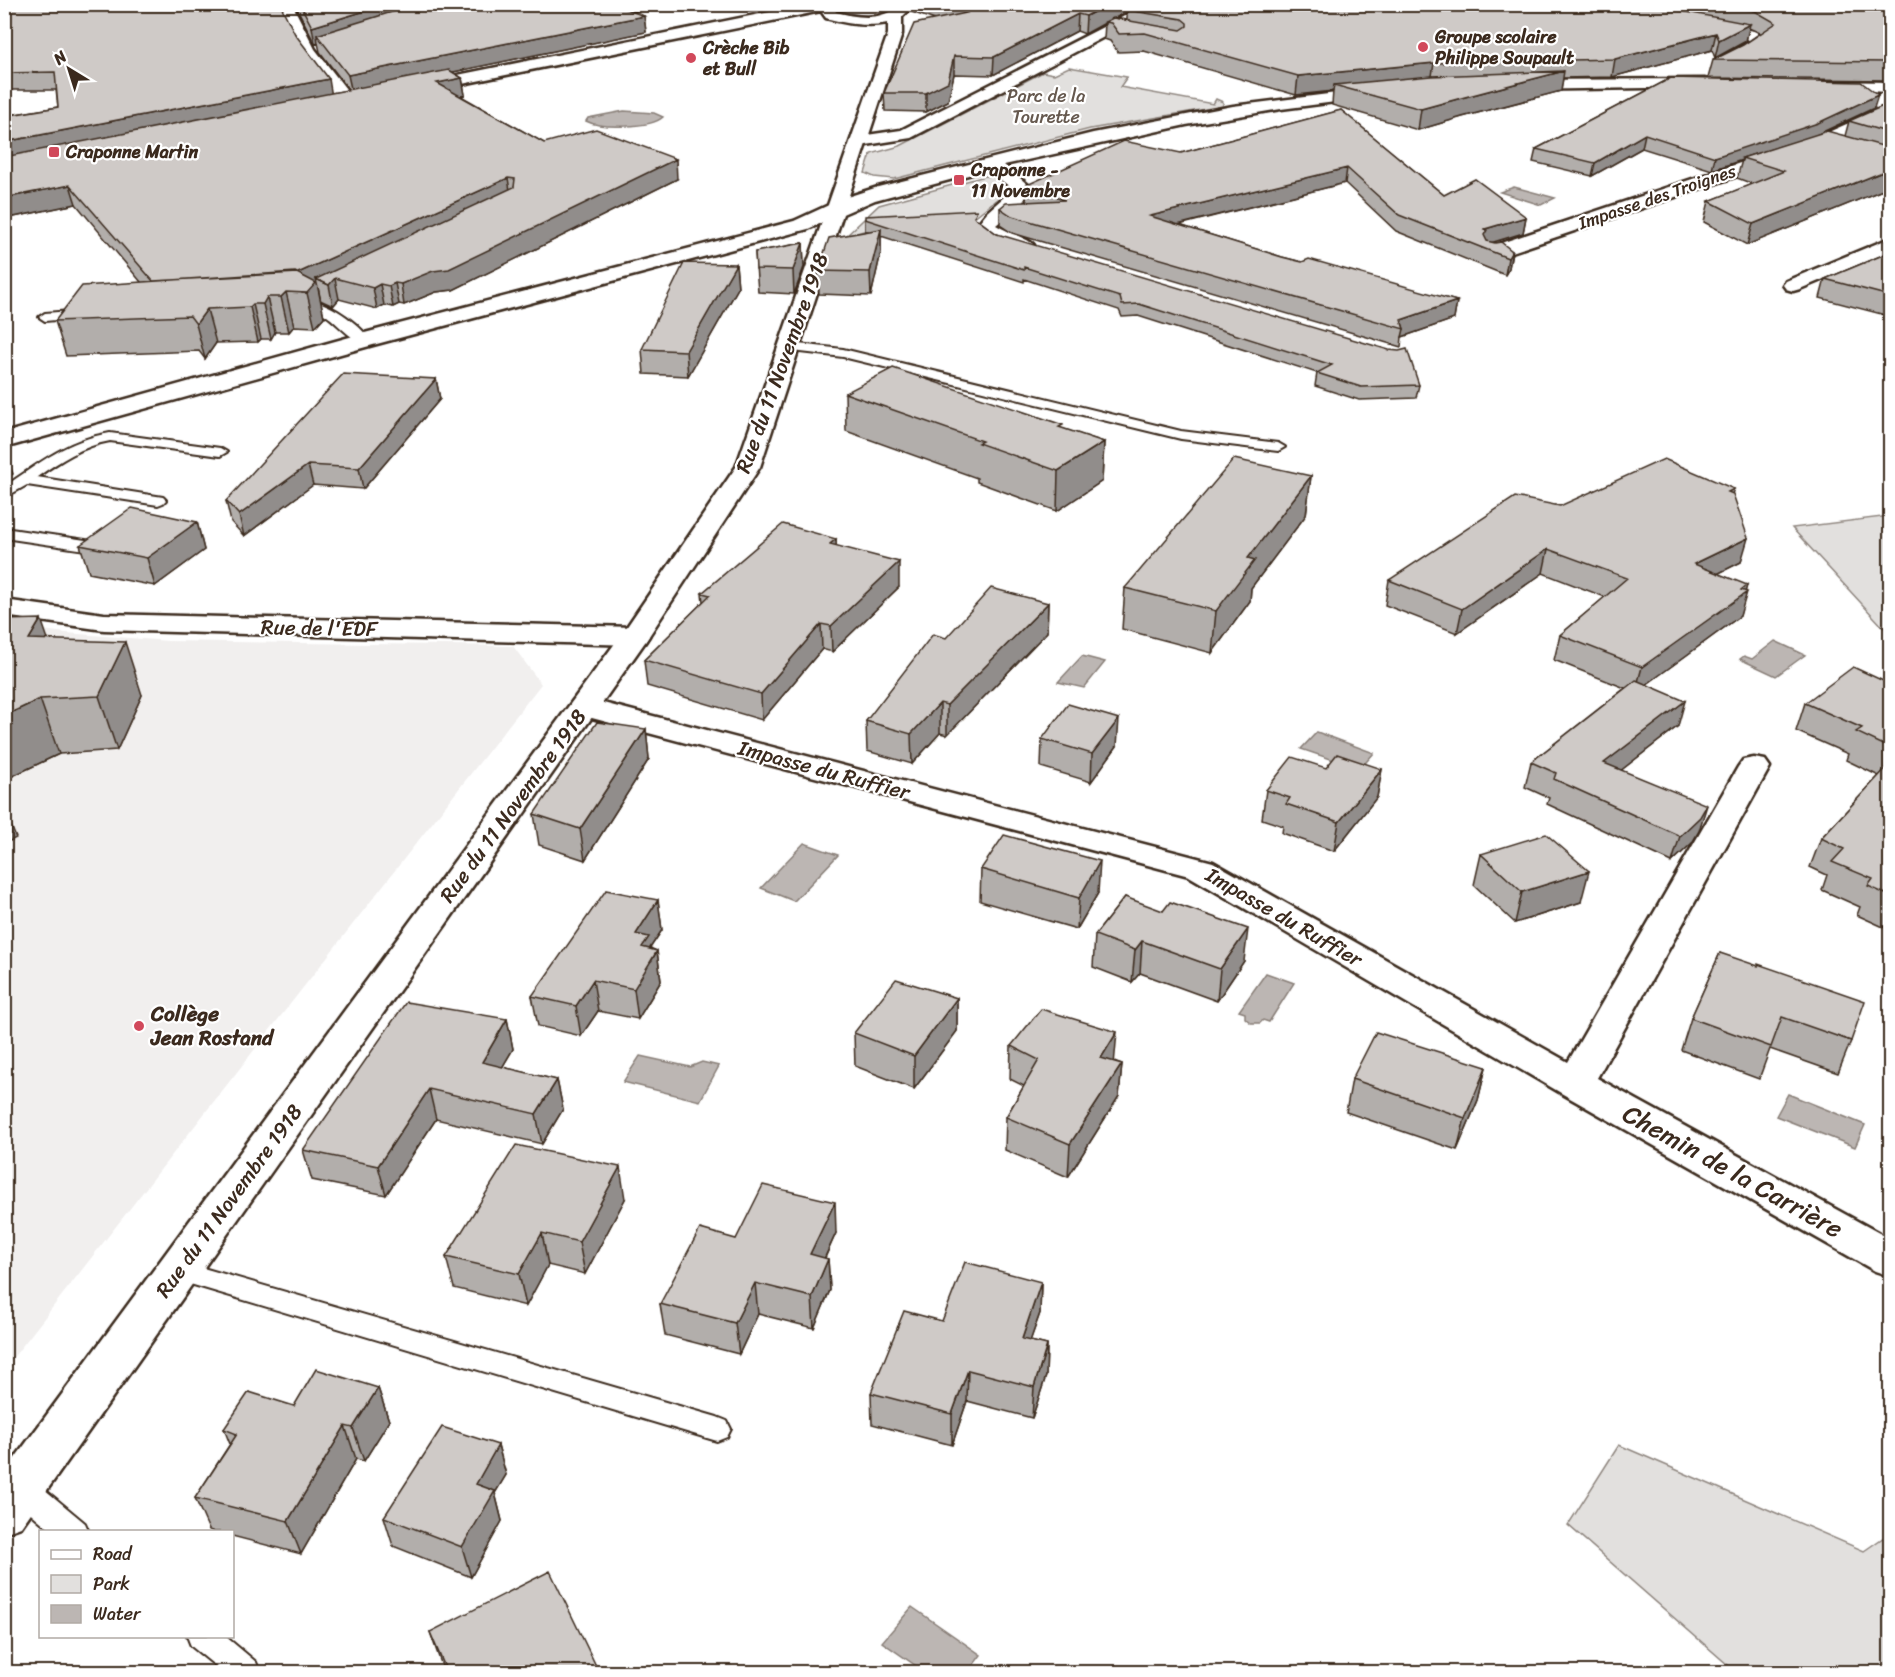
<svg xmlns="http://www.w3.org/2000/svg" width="1895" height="1677" viewBox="0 0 1895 1677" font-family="Sriracha,sans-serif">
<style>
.built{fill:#f1efee}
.green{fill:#e2e0de;stroke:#8e857e;stroke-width:1.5}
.water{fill:#bcb6b3;stroke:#887e77;stroke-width:1.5}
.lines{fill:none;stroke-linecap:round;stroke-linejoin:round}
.lane-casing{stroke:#3b2a1e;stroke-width:4}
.street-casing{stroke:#3b2a1e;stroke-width:5}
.secondary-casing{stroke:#3b2a1e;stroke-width:5}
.lane{fill:#fff;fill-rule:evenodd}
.street{fill:#fff;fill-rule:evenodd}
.secondary{fill:#fff;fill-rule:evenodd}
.wall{fill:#b2aeab;stroke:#3b2a1e;stroke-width:1.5;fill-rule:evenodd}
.shaded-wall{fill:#918d8b;stroke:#3b2a1e;stroke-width:1.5}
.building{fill:#cfcac7;stroke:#3b2a1e;stroke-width:1.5}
.poi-dot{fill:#d1495b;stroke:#fff;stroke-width:2}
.labels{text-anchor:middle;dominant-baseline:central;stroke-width:4.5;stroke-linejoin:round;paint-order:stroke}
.far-poi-label{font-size:18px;font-weight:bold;fill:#3b2a1e;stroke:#fff;text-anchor:start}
.far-park-label{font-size:18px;fill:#65584e;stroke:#fff}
.far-street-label{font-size:18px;fill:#3b2a1e;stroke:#fff}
.street-label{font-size:21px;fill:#3b2a1e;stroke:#fff}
.poi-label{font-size:21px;font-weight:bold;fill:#3b2a1e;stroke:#fff;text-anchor:start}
.near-street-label{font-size:26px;fill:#3b2a1e;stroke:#fff}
</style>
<rect width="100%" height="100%" fill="#fff"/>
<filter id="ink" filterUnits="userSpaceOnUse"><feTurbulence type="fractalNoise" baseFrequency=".0167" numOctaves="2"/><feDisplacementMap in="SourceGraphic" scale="12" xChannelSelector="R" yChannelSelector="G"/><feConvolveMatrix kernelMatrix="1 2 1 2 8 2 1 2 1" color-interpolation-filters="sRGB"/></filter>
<g filter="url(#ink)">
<!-- built -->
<path class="built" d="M5,625L66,633L168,641L513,646L541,684L5,1368Z"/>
<!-- green -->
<path class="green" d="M1069,67L1127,77L1120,87L1213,104L1216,99L1223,102V106L1090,129L894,179L874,177L865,173L871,154L900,146L1043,72L1054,74Z
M985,176L995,177L1011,188L973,218L892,223L846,236L879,205Z
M1890,516V632L1884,628L1792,528Z
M1619,1445L1864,1551L1890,1533V1672H1736L1568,1525Z"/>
<!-- water -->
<path class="water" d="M624,111L654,113L663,117C651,128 601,129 586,121L588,118Z
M1514,187L1555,198L1541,205L1500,192Z
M1775,641L1805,655L1776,676L1740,659L1744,656L1752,659Z
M1082,656L1105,662L1084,688L1058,682Z
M1317,732L1374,753L1360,769L1301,749Z
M804,843L838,855L794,901L761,888Z
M1266,973L1294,983L1269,1022L1263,1020L1260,1023H1251L1245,1018V1013L1239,1011Z
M640,1056L690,1067L702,1062L719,1066L700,1101L623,1082Z
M1788,1094L1865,1125L1855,1147L1776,1116Z
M912,1607L981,1655L968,1672H925L882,1642Z"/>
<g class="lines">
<defs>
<path id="lane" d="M296,297C325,299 353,318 371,340L370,343C355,346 338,323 327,316C315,308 305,307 292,304L290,301Z
M84,310L88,311L90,314L88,317L45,321L39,317L45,313Z
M789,343L843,349L1181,431L1278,443L1285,447L1278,451L1181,439L843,357L784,350L783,347L784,344Z
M110,433L220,448L227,452L220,456L110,441C82,446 60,461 37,477L163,497L166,500L163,503L158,505L27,485L4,498V487C39,463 68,440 110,433Z
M4,528L106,543L114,548L106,553L4,538Z
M179,1261L717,1417L727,1421L731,1429L727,1437L717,1441L170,1278L166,1271L170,1264Z
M22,1476L32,1479L85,1523L89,1532H53L12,1497L8,1488L12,1479Z
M187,1636H225L256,1662L260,1672H223L191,1646Z"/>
<path id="street" d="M278,4H292L315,49L356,102L354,106H342L300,50Z
M1148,4H1167L911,138L860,146L854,145L851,141L854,137L860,136L901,130Z
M1703,22L1755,31L1769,41L1733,63H1721L1719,60L1721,57L1750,41L1746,38L1698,29L1696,26Z
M1705,79L1711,81L1713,84L1711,87L1517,90L1509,85L1517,80Z
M1823,81L1890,82V92L1817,89L1815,86Z
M1376,88L1384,93L1382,96L1281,109L1186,125L1004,165L1032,188L1022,203L996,225C1005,231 1029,239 1034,245L1031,249C1014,253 985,241 975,227L987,212L1013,189L987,170L875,200L808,229L373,345L4,448V433L357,335L794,221L844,198L878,187L1093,133L1233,106Z
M1885,107L1890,108V116L1827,146L1500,256H1486L1483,252L1486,248L1815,138Z
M1890,238V251L1800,289L1793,291L1786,289L1783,285L1786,281Z
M4,600L104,614L635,627L645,630L649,636L645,642L635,645L104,630L4,616Z
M584,698L1213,862L1568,1062L1738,767L1743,760L1754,758L1765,760L1770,767L1597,1078L1890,1239V1276L1875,1271L1561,1093L1189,876L573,713L569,707L573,701Z"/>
<path id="secondary" d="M810,4H841L835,10L836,12C854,17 878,21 894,9L890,4H905L909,10L902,17V34L760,467L645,642L21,1527L4,1533V1473L624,631L736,467L888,34V23C866,27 847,24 826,18L821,11L418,93L410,88L418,83Z"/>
</defs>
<!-- lane casing -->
<use href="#lane" class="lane-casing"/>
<!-- street casing -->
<use href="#street" class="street-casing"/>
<!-- secondary casing -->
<use href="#secondary" class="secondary-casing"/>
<!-- lane -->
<use href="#lane" class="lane"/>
<!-- street -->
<use href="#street" class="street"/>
<!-- secondary -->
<use href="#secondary" class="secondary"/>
</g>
<!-- wall -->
<path class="wall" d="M4,4L295,34L331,93L349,90L320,52L318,43L315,44L295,4H667L632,12L644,16L646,32L452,72L462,78L465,95L461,96L544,143L677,179L453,290L436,292L404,305L399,304L393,307L384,305L377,309L339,299L333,306L320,300L318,287L324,317L315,327L294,326L289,332H275L271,339H261L258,342L216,343L205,359L199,351L66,356L55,321L141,282L76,204L4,219V116L58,107L56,90H4Z
M907,4H1890V101L1884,94L1888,80L1708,78L1713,60L1743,45L1760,33L1749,28L1746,41L1715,58L1712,50L1612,77L1563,78L1561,91L1462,117L1418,130L1332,105L1333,91L1296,95L1144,51L1118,52L1110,41L1104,39L1105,23L1085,34L1077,31L993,75L954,74L948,101L926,112L885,111L884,93L935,20L911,12ZM1127,12V20L1115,18Z
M1671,78L1874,108L1822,132L1845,136L1849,121L1890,103V187L1747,245L1704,222L1709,201L1753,184L1737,178L1742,160L1712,170L1642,148L1592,176L1533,162L1536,149Z
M1341,110L1444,195L1526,217L1523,233L1492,242L1512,251L1509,268L1505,275L1396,231L1345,183L1179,225L1282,257L1457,301L1454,319L1402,337L1401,347L1012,233L1000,225V208L1030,202L1026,201L1027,185L1181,153Z
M865,219H977L997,234L1419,385L1416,398L1359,400L1315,386L1317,373L1138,316L1122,317L1119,310L1024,279V282L881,236V252L871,296L819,294L818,271L867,231H865Z
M803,243L804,267L794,294L758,292L755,252Z
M1890,252V311L1885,315L1820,298L1825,279Z
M736,264L738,288L688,376L644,374L642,349Z
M436,379L440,399L363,489L313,485L244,536L231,522L226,501Z
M845,393L1063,429L1104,442L1102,481L1057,511L977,482V478L846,431Z
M1311,476L1306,515L1251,588L1250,601L1212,653L1122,629L1125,588Z
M1734,489L1732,494L1741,562L1717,574L1745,591L1740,616L1647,684L1678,726L1621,770L1699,831L1692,843L1672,862L1547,804L1549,798L1525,787L1531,762L1625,688L1554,660L1560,635L1605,597L1543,573L1457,633L1385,605L1389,580L1560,506Z
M197,522L204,550L155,586L89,573L80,545Z
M836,539V546L899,587L832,652L822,649L762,720L647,686L644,660L703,602L702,593Z
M1048,603L1047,632L947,735L940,733L912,764L867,751L866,721L946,638Z
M4,620L48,640L142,695L117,750L59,754L4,780Z
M1890,684V930L1857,915L1860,907L1822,890L1827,875L1810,867L1821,838L1879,776L1846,760L1848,754L1796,731L1805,703Z
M646,729L649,759L585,860L539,845L534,814Z
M1042,739L1117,746L1091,782L1041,767Z
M1326,768L1382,769L1377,797L1334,851L1282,833L1283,826L1262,819L1266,790Z
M1481,854L1581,902L1515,923L1474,885Z
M981,869L1098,893L1077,929L980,901Z
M1125,897L1244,961L1217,1001L1140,973L1132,982L1093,967L1095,935Z
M658,900L662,930L650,948L657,951L661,981L638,1019L598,1011L581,1036L538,1026L532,996Z
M1720,953L1851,1041L1838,1073L1770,1049L1759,1079L1681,1050L1691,1018Z
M957,998V1031L914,1089L855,1066L854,1033Z
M507,1019L513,1049L502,1067L557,1080L563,1109L542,1144L436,1119L386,1195L312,1180L303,1150Z
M1011,1046L1114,1061L1122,1064L1119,1096L1068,1177L1005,1150L1006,1117L1024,1086L1010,1079Z
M1486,1067L1478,1100L1457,1150L1346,1112L1352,1079Z
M625,1199L585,1274L548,1265L526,1306L454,1288L446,1257Z
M836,1233L825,1258L828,1259L830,1290L814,1328L758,1314L739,1354L665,1335L660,1304L736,1239Z
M1041,1282L1040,1313L1030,1341L1047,1345L1046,1376L1032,1418L967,1401L952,1445L872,1424L871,1393L942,1321Z
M378,1388L389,1421L364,1461L356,1459L301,1554L232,1536V1532H214L209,1530L195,1498L230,1444L224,1429L294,1406Z
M498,1445L506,1475L495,1493L502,1521L471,1577L393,1546L384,1517Z
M430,1632L599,1672H444Z"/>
<!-- shaded-wall -->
<path class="shaded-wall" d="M388,4H443L317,35L318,43L315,44L312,27Z
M604,4H667L605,17Z
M1109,4H1142L1128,10L1127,12L1107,22H1105V23L1085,34L1086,16Z
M1078,14L1077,31L993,75L994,57Z
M644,16L646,32L352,93L348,75Z
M1750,24L1746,41L1715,58L1719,40Z
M1716,33L1712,50L1612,77L1615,59Z
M954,56V74L948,101L926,112V93Z
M1434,63L1431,82L1334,85L1333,91L1296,95L1298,76Z
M1564,71L1561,91L1462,117L1418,130L1421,109L1465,97Z
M462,78L465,95L440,101L437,83Z
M329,79L332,97L4,162V142Z
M1878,95L1874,108L1814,136L1742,158V160L1712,170L1715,157Z
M1645,134L1642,148L1592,176L1595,163Z
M676,159L677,179L453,290L436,292L404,305L401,284Z
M1347,168L1345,183L1149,232L1150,216Z
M1890,169V187L1747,245L1753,224Z
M508,178L511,197L335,279L339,299L333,306L329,285L316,279L324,317L315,327L307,293H302L298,273Z
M70,185L76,204L4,219V198Z
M1526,217L1523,233L1484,245L1482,247L1485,229Z
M881,229V252L871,296L870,272Z
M803,243L804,267L794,294L793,270Z
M1512,251L1509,268L1505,275L1508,258Z
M736,264L738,288L688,376L686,351Z
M395,283L399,304L393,307L389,286Z
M380,284L384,305L377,309L373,288Z
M286,292L294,326L289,332L281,297Z
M267,297L275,332L271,339L263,304Z
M1890,298V311L1885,315Z
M1457,301L1454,319L1402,337L1404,329L1401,320Z
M253,304L261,339L258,342L250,307Z
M207,309L216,343L205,359L196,324Z
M436,379L440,399L363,489L359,468Z
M1104,442L1102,481L1057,511L1058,471Z
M4,450L13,474L4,479Z
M308,465L313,485L244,536L239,515Z
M1311,476L1306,515L1251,588L1250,601L1212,653L1216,611L1248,558Z
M197,522L204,550L155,586L147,558Z
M1748,538L1741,562L1687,589L1694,564Z
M836,539L837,563L830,544Z
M1548,549L1543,573L1457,633L1462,609Z
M899,562V587L832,652L831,626Z
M1747,585L1745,594L1747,592L1740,616L1635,693L1642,667Z
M1048,603L1047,632L947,735V705Z
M41,619L59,671L29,639Z
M821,624L822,649L762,720L761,694Z
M125,642L142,695L117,750L99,696Z
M40,699L59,754L4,780V716Z
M1685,701L1678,726L1597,789L1604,763Z
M940,703V733L912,764L911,734Z
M1119,719L1117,746L1091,782L1092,754Z
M646,729L649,759L585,860L580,829Z
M1382,769L1377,797L1334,851L1339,822Z
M1707,805L1699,831L1692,843L1672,862L1680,836Z
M4,808L16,838L4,844Z
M1100,861L1098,893L1077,929L1079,898Z
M1589,871L1581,902L1515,923L1522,892Z
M658,900L662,930L650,948L652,960L657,951L661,981L638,1019L634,989L636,934Z
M1248,929L1244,961L1217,1001L1220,969Z
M1142,941L1140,973L1132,982L1135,950Z
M593,980L598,1011L581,1036L576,1006Z
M957,998V1031L914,1089V1056Z
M507,1019L513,1049L488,1092L482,1062Z
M1117,1032L1114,1065L1101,1058Z
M1122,1064L1119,1096L1068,1177L1070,1144Z
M1486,1067L1478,1100L1457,1150L1465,1118Z
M557,1080L563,1109L542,1144L536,1114Z
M429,1089L436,1119L386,1195L378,1166Z
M620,1167L625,1199L585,1274L579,1242Z
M835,1202L836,1233L812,1285L810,1254Z
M542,1233L548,1265L526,1306L519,1274Z
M828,1259L830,1290L814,1328L812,1297Z
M1041,1282L1040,1313L1020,1370L1022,1339Z
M755,1283L758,1314L739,1354L735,1323Z
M1047,1345L1046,1376L1032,1418L1034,1387Z
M968,1370L967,1401L952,1445V1414Z
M378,1388L389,1421L364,1461L353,1428Z
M345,1426L356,1459L301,1554L288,1521Z
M498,1445L506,1475L495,1493L502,1521L471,1577L462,1547L476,1484Z"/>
<!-- building -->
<path class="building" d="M4,4H280L295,34L329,79L4,142V116L58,107L55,72L4,73Z
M300,4H388L312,27Z
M418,4H613L644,16L348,75L317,35Z
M940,4H1109L1086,16L1078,14L994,57L954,56L948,82L926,93H884L914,24L966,13Z
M1139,4H1645L1750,24L1719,40L1716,33L1615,59L1434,63L1298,76L1145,33L1119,34L1111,23L1105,22L1113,18L1181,30L1187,26V23L1182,19L1128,10Z
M1720,4H1890V62L1713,60L1743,45L1776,23L1755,11Z
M449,70L462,78L437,83L544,143L596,129L676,159L449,269L433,271L401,284L395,283L389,286L380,284L373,288L335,278L329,285L316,279L514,187L515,179L508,178L298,273L153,281L70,185L4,198V157Z
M1564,71L1465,97L1421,109L1334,85L1431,76Z
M1671,78L1861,82L1878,95L1818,123L1715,157L1645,134L1595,163L1536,149Z
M1890,103V133L1849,121Z
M1341,110L1444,195L1475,179L1526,217L1485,229L1487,230L1484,235L1487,241L1495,243L1501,242L1512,251L1508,258L1399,215L1347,168L1150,216L1282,257L1302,262L1309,259L1457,301L1401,320L1404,329L1012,216L1000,208L1006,203L1065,200L1027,185L1124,141L1181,153Z
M1827,131L1890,148V169L1753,224L1709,201L1784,171L1742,158Z
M977,210L974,217L997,234L1389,350L1399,351L1407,349L1419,385L1361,387L1317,373L1332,365L1139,304L1122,305L1120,297L1024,267V270L865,219V216Z
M881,229L870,272L818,271L829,238Z
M803,243L793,270L756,269L755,252Z
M1890,252V296L1825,279Z
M684,263L736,264L686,351L642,349Z
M295,272L316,283L307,293L286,292L281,297H267L263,304H253L250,307L207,309L196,324L190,316L55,321L82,286Z
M893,368L1063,425L1059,427L1104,442L1058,471L978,443L982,441L845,393Z
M343,374L436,379L359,468L308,465L239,515L226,501Z
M1234,459L1311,476L1248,558L1255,560L1216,611L1125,588Z
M1664,459L1734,489L1728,492L1733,494L1748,538L1694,564L1747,585L1741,590L1747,592L1642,667L1560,635L1627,578L1548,549L1462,609L1389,580L1515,497L1560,506Z
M132,508L197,522L147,558L80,545Z
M783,524L836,539L830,544L899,562L831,626L821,624L761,694L644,660L710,595L702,593Z
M991,588L1048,603L947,705L940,703L911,734L866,721L933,634L946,638Z
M41,619L29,639L125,642L99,696L40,699L4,716V620Z
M1853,667L1890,684V748L1856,732L1862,728L1805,703Z
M1636,680L1685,701L1604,763L1707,805L1700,817L1680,836L1554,779L1556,773L1531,762Z
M1068,704L1119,719L1092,754L1042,739Z
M597,722L646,729L580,829L534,814Z
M1337,754L1382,769L1339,822L1286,804L1290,798L1266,790L1292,757L1326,768Z
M1890,764V896L1868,886L1873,879L1832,862L1844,849L1821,838Z
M1546,834L1589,871L1522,892L1481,854Z
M1004,835L1100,861L1079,898L981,869Z
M606,890L658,900L636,934L649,937L642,947L657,951L634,989L593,980L576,1006L532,996Z
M1125,897L1163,911L1170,902L1248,929L1220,969L1142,941L1135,950L1095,935Z
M1720,953L1758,966V964L1865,1001L1851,1041L1782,1017L1771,1047L1691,1018Z
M896,979L957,998L914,1056L854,1033Z
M406,1002L507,1019L482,1062L557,1080L536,1114L429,1089L378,1166L303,1150Z
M1041,1009L1117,1032L1101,1058L1122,1064L1070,1144L1006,1117L1039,1060L1011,1046Z
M1376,1032L1486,1067L1465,1118L1352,1079Z
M516,1145L620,1167L579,1242L542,1233L519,1274L446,1257Z
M763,1185L835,1202L810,1254L828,1259L812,1297L755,1283L735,1323L660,1304L700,1229L736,1239Z
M965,1262L1041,1282L1022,1339L1047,1345L1034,1387L968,1370L952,1414L871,1393L904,1311L942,1321Z
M316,1369L378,1388L353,1428L345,1426L288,1521L195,1498L237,1434L224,1429L249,1392L294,1406Z
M442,1427L498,1445L476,1484L495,1491L462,1547L384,1517Z
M550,1571L599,1672H447L430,1632Z
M731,1667L741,1672H727Z"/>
</g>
<!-- markers -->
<g class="poi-dot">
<circle cx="1423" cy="47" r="6"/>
<circle cx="691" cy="58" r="6"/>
<rect x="48" y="146" width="12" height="12" rx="3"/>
<rect x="953" y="174" width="12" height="12" rx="3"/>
<circle cx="139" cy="1026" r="6"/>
</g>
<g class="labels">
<!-- far-poi labels -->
<g class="far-poi-label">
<text x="1435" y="37">Groupe scolaire<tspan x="1435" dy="21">Philippe Soupault</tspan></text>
<text x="703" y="48">Crèche Bib<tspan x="703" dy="21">et Bull</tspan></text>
<text x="66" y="152">Craponne Martin</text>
<text x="971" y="170">Craponne -<tspan x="971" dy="21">11 Novembre</tspan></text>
</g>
<!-- far-park labels -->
<g class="far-park-label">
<text x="1046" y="96">Parc de la<tspan x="1046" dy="21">Tourette</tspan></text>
</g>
<!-- far-street labels -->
<g class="far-street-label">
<text transform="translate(1657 197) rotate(-19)">Impasse des Troignes</text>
</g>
<!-- street labels -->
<g class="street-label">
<text transform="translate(782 363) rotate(-70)">Rue du 11 Novembre 1918</text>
<text transform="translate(319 628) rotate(1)">Rue de l'EDF</text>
<text transform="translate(824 770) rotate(15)">Impasse du Ruffier</text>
<text transform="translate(513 806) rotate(-54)">Rue du 11 Novembre 1918</text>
<text transform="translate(1284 917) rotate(30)">Impasse du Ruffier</text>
<text transform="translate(229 1201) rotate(-54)">Rue du 11 Novembre 1918</text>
</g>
<!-- poi labels -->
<g class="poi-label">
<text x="151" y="1014">Collège<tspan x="151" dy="24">Jean Rostand</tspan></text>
</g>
<!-- near-street labels -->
<g class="near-street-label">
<text transform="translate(1733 1171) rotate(29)">Chemin de la Carrière</text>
</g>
</g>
<!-- margin -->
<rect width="1895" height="1677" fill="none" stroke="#fff" stroke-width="24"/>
<rect x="12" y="12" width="1871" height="1653" fill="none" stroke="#3b2a1e" stroke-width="2" filter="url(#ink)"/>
<!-- legend -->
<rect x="39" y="1530" width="195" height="108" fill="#ffffff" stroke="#b1aaa5" stroke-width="1.5"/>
<rect x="51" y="1550" width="30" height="9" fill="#ffffff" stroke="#b1aaa5" stroke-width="1.5"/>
<text x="93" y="1560" font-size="18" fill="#3b2a1e">Road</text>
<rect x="51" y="1575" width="30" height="18" fill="#e2e0de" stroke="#b1aaa5" stroke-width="1.5"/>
<text x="93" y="1590" font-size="18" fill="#3b2a1e">Park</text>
<rect x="51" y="1605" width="30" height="18" fill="#bcb6b3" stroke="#b1aaa5" stroke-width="1.5"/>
<text x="93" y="1620" font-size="18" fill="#3b2a1e">Water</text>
<!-- north arrow -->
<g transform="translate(69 69) rotate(322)" stroke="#ffffff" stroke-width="4.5" paint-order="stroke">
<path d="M0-4.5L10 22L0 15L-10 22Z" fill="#3b2a1e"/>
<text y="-9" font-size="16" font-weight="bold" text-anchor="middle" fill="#3b2a1e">N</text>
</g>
</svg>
